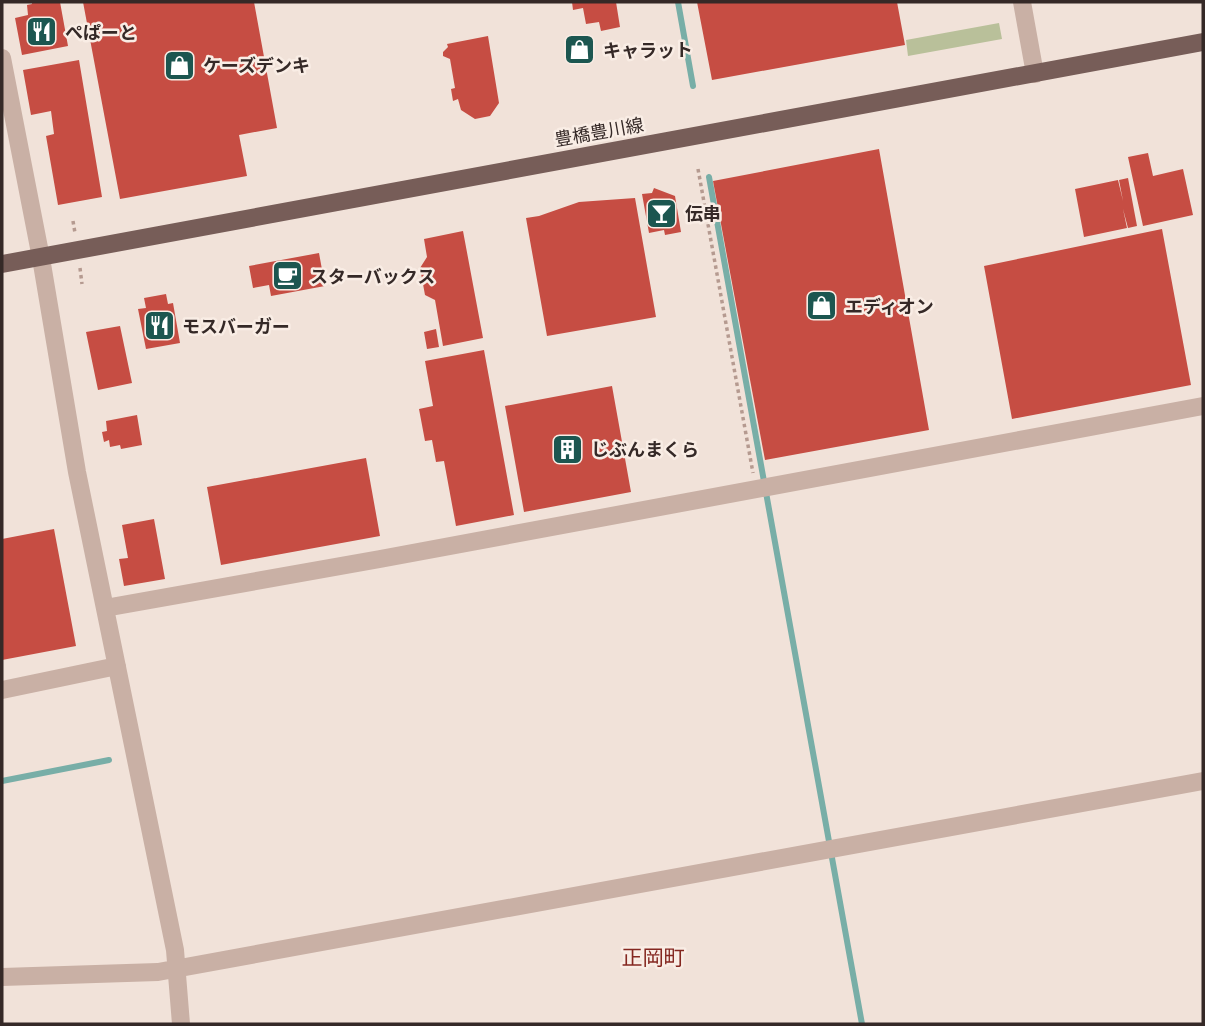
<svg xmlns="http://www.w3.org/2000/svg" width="1205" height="1026" viewBox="0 0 1205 1026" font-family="'Titillium Web','Noto Sans JP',sans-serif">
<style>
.green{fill:#b9c09a}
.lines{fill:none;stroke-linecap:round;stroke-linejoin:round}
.stream{stroke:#78aea7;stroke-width:6}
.building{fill:#c64d43}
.path{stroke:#b59a90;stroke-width:3.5;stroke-dasharray:3.5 3.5;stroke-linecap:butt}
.minor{stroke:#c9b0a5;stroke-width:18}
.major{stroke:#775d58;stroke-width:18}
.labels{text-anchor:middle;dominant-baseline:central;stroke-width:5;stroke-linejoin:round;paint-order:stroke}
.poi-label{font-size:18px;font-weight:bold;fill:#352927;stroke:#f9ede5;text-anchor:start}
.street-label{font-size:18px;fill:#352927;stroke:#f9ede5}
.quarter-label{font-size:21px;fill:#842720;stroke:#f9ede5}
</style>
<rect width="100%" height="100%" fill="#f1e2d9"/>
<!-- green -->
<path class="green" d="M999,23L1002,39L908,56L906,40Z"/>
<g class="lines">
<!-- stream -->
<path class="stream" d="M678,2L693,86
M709,177L862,1024
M2,781L109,760"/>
</g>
<!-- building -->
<path class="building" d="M32,2H60L68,46L22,55L15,18L28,15L27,5L32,4Z
M83,2H254L277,128L239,135L247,176L120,199Z
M572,2H616L620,27L601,31L599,22L586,24L583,8L573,10Z
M697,2H897L905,45L712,80Z
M488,36L499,103L490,116L475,119L461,110L458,99L453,101L451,89L455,88L450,59L443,56V52L448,47L447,44Z
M79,60L102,197L58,205L46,136L54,134L51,111L31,115L23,70Z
M879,149L929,430L765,460L713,181Z
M1148,153L1153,176L1183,169L1193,215L1143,226L1128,157Z
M1128,178L1137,226L1128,228L1123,209L1127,228L1084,237L1075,189L1118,180L1123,201L1119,180Z
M654,188L675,196L681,232L665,235L664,230L649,233L642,194L652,193Z
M635,198L656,317L547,336L526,218L539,216L579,202Z
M1162,229L1191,385L1012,419L984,266Z
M463,231L483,338L443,346L435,300L425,295L420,268L427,257L424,239Z
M319,253L325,286L271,296L269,285L253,288L249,266Z
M166,294L168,304L173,303L180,343L146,349L138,309L146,308L144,298Z
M120,326L132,383L98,390L86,332Z
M436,329L439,347L427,349L424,332Z
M484,350L514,515L456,526L444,461L436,462L432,440L425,441L419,409L433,406L425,361Z
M612,386L631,492L524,512L505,406Z
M137,415L142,445L121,449L120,445L110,447L109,440L104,442L102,432L107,431L106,421Z
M366,458L380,536L221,565L207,487Z
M154,519L165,579L124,586L119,559L128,558L122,525Z
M54,529L76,646L2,660V539Z"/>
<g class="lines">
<!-- path -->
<path class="path" d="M698,169L753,473
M73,221L75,233
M80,268L82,284"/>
<!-- minor -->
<path class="minor" d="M1022,2L1035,74
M2,58L41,258L77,472L175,950L181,1024
M105,608L380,559L1203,406
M2,690L117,666
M2,977L158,972L1203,781"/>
<!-- major -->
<path class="major" d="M2,264L1203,42"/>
</g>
<!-- icons -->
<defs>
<symbol id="restaurant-square" viewBox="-11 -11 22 22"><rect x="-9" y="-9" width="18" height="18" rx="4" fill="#1c5650" stroke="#f9ede5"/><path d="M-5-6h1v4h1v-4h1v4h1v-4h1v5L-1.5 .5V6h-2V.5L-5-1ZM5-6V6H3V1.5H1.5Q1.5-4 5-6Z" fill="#fff"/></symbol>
<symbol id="shop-square" viewBox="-11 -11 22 22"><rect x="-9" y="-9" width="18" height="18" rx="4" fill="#1c5650" stroke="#f9ede5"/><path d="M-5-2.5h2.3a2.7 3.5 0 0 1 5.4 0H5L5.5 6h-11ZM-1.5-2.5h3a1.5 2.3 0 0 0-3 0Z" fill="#fff"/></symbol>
<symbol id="bar-square" viewBox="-11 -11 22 22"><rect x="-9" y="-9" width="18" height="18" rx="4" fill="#1c5650" stroke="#f9ede5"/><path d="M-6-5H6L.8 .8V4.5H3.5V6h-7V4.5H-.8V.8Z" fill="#fff"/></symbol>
<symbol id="cafe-square" viewBox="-11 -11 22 22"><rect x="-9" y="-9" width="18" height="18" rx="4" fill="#1c5650" stroke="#f9ede5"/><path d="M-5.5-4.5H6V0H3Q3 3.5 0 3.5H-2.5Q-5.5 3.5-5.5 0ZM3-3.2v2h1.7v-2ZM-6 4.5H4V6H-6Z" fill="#fff"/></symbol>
<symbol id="building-square" viewBox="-11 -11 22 22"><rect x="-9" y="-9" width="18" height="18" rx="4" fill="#1c5650" stroke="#f9ede5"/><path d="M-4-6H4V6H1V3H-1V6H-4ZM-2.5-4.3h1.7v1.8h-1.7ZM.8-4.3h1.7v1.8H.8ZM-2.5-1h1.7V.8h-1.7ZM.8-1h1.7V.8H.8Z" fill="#fff"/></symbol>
</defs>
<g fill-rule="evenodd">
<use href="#restaurant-square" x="24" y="14" width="35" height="35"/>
<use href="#shop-square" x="562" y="32" width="35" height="35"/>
<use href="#shop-square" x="162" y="48" width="35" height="35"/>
<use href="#bar-square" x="644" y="196" width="35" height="35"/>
<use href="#cafe-square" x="270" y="258" width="35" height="35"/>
<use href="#shop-square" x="804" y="288" width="35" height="35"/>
<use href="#restaurant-square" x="142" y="308" width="35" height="35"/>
<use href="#building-square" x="550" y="432" width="35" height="35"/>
</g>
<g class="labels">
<!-- poi labels -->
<g class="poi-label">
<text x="65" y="32">ぺぱーと</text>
<text x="603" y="50">キャラット</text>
<text x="203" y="65">ケーズデンキ</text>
<text x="685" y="213">伝串</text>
<text x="310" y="276">スターバックス</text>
<text x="845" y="306">エディオン</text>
<text x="182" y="326">モスバーガー</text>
<text x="591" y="449">じぶんまくら</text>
</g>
<!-- street labels -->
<g class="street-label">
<text transform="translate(599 132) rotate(-10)">豊橋豊川線</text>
</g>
<!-- quarter labels -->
<g class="quarter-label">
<text x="653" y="957">正岡町</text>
</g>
</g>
<!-- border -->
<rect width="1205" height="1026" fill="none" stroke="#352927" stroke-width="7"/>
</svg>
